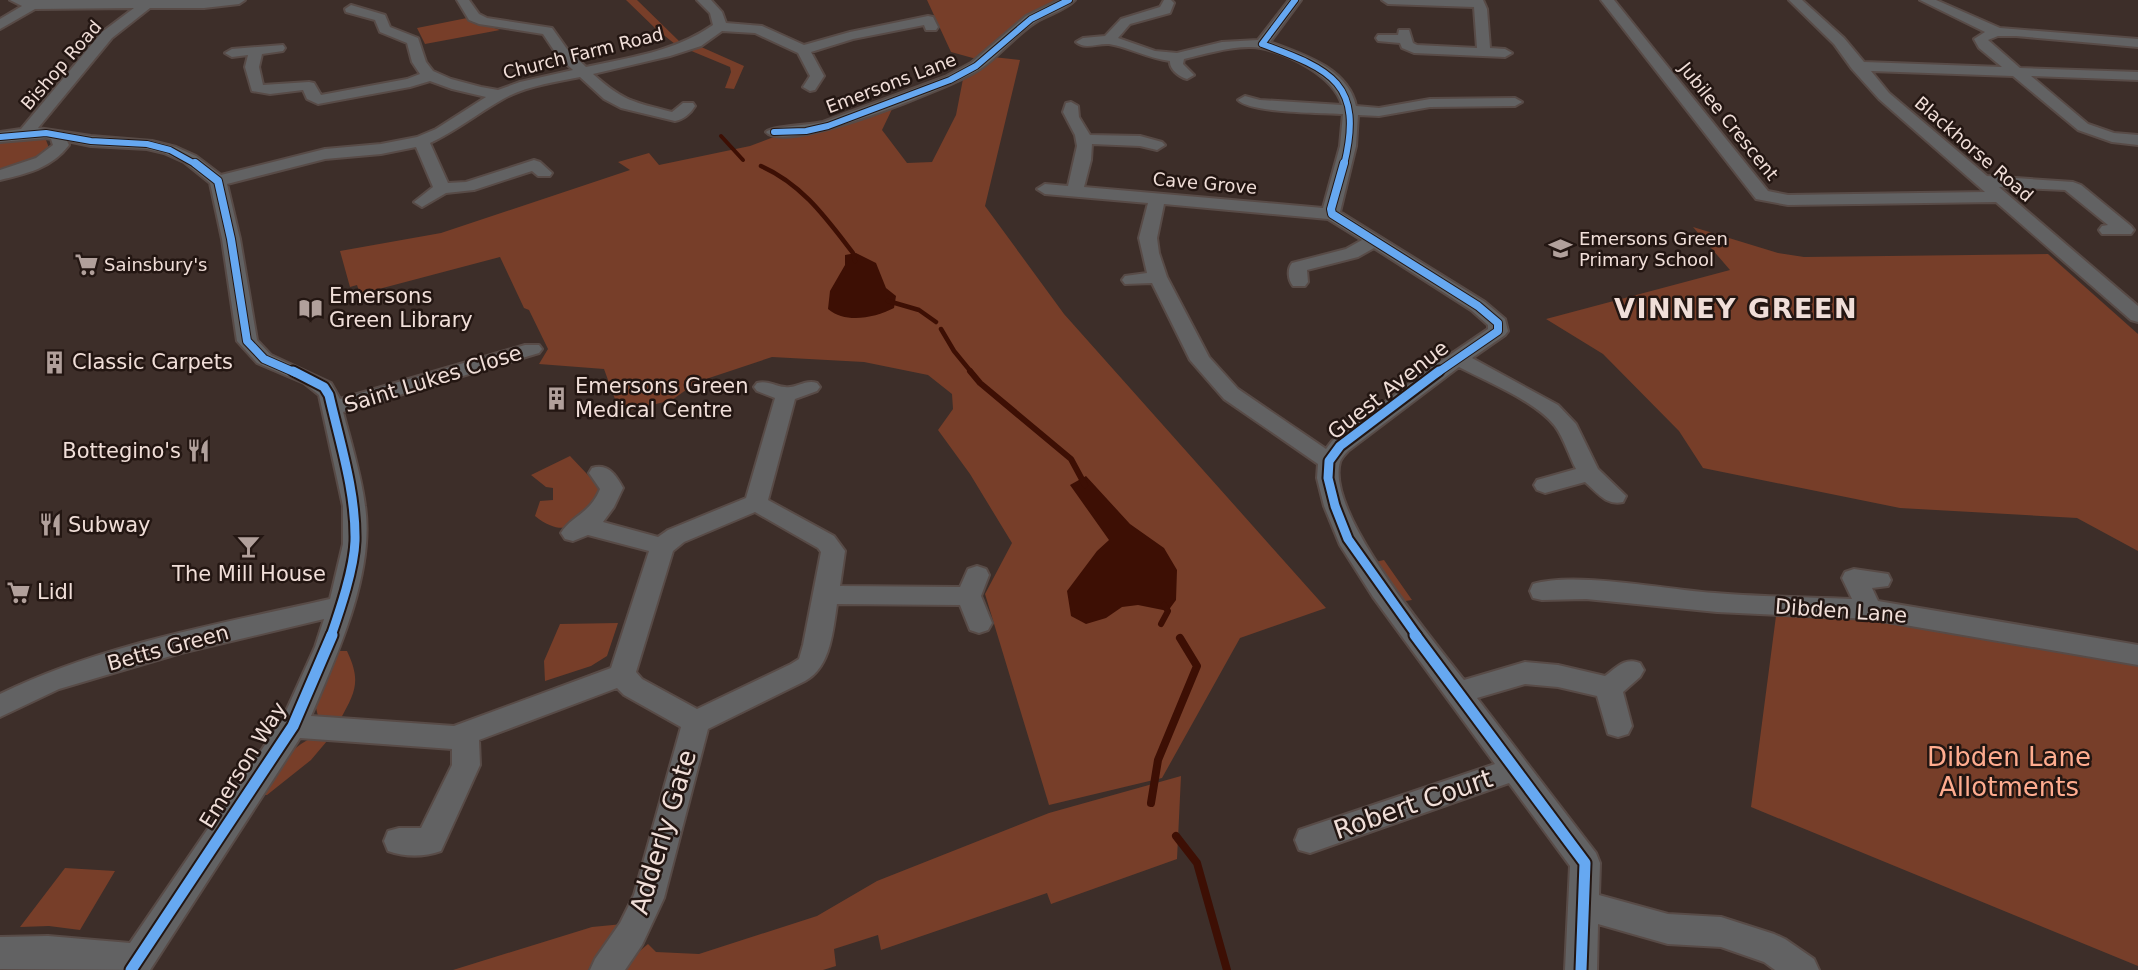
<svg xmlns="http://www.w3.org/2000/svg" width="2138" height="970" viewBox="0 0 2138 970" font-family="'DejaVu Sans',sans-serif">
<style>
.green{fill:#773e29}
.water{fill:#3d0f04}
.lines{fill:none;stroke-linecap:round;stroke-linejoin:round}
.stream-far3{stroke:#3d0f04;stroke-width:4}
.stream-far2{stroke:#3d0f04;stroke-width:4.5}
.stream-far1{stroke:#3d0f04;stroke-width:6}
.stream{stroke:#3d0f04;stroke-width:8}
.minor-casing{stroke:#584b47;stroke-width:4}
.minor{fill:#626263;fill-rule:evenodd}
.cycleway-far3-casing{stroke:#231612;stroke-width:8}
.cycleway-far2-casing{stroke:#231612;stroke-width:10}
.cycleway-far1-casing{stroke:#231612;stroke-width:13}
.cycleway-casing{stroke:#231612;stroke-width:15}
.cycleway-far3{stroke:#66a8f1;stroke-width:6}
.cycleway-far2{stroke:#66a8f1;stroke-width:8}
.cycleway-far1{stroke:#66a8f1;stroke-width:9}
.cycleway{stroke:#66a8f1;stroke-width:11}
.labels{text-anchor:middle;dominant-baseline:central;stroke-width:5;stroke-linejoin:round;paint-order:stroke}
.far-street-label{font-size:18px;fill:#f0ded8;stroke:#231612}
.far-poi-label{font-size:18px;fill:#f0ded8;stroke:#231612;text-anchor:start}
.poi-label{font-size:21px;fill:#f0ded8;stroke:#231612;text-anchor:start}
.street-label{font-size:21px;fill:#f0ded8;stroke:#231612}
.near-park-label{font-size:26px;fill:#ffac8f;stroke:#231612}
.near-street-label{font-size:26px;fill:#f0ded8;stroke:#231612}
.district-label{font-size:27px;font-weight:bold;letter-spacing:1.5px;fill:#f0ded8;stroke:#231612}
</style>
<rect width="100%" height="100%" fill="#3d2e29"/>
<!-- green -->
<path class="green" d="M626,0H637L680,42L675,44L656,29Z
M927,0H1053L1061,3L980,60L951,52Z
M467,18L500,30L425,44L417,28Z
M699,46L744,66L734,89L725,88L731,72L730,67L689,50Z
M993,57L1020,60L985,206L1064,314L1326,608L1240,638L1162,778L1049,805L985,594L1012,543L970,474L938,430L953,409L952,394L928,375L864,362L772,357L697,382L672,400L620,413L604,369L539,364L548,349L529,310L524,308L500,257L360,294L357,285L350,287L340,251L441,233L630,170L618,162L649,153L659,165L750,146L779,135L830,130L894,105L882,130L907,163L932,162L956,115L963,79L985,66Z
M37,138L46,140L49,148C37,162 17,166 0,171V141Z
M1693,227L1778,253L1804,257L2048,254L2138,334V551L2077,518L1900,508L1703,468L1679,431L1603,354L1546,319L1730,270Z
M570,456L604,492C584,519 569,543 535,516L540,501L553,500V488L546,487L531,475Z
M1384,560L1412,600L1399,602L1391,590L1392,584L1375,562Z
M1776,616H1856L2138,663V966L1751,807Z
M618,623L607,656L591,666L545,681L544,661L560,624Z
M339,651H347C361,681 356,691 340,720L318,716L315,704Z
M319,735L327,741L311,760L267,795H261C279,769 287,746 319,735Z
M1181,776L1177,859L1051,904L1047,893L881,950L878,935L834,949L836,966L823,970H617L648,944L656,952L699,954L817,916L877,881L1049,813Z
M65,868L115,871L80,930L49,926L20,927Z
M623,924L588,970H453L592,927Z"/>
<!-- water -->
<path class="water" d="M856,253L876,263L886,288L896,296L894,308C874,318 846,324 828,309L830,291L845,265V255Z
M1086,476L1130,524L1164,548L1177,570L1176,600L1168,611L1138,605L1122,607L1106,618L1086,624L1071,616L1067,591L1097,551L1109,540L1070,485Z"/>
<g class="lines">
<!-- stream-far3 -->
<path class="stream-far3" d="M721,136L743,160"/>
<!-- stream-far2 -->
<path class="stream-far2" d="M761,166C802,184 826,218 853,253L855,261
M888,301L919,310L936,322
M941,329L954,351L972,373"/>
<!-- stream-far1 -->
<path class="stream-far1" d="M970,371L980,383L1071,459L1085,485
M1161,624L1168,611L1164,605"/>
<!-- stream -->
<path class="stream" d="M1151,803L1158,760L1197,666L1180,638
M1176,836L1197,863L1227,970"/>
<defs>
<path id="minor" d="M10,0H245L239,4L204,8H150L112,38L38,128L91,136L152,141L176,147L196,156L221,175L325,149L381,144L417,137L436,129L486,97L452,89L430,81L410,87L318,104L307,99L303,90L270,94L252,91L245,67L248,55L232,57L225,53L232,49L283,45L285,48L283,51L262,54L259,67L263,85L309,82L314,83L321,95L407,79L420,74L412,62L407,43L380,32L375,20L346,12L345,9L351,5L385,15L390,27L418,38L426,62L433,71L451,79L481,87L498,90L520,82L573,70L557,55L543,34L479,24L469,20L457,0H469L479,14L487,18L552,28L567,49L586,67C631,57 674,52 713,25L710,13L697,0H711L722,12L726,23L762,26L804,45L850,32L928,16L933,17L938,27L936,30H926L924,25L853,39L811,52L824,76L815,90L810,91L803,87L810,76L798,53L755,33L722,31L701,46L670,56L593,74C623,101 633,102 672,112L683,103H693L695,106C691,113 683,120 675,121L621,108L604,99L580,77C555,82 526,86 503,99C478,113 456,131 430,143L448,183L466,182L534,160L540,162L552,173L550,176H538L532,171L474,190L446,193L422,207L414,202L433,187L416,147L381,154L325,159L227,184L240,239L257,340L271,355L331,383L340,399L525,345H539L542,349L539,353L343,412C351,443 361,474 365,506C375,573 337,655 311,716L454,726L611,668L649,551L588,535L573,541L565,539L561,533C571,516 590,514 600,489L589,473L592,468C608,463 616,475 623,488L614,507L603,522L658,537L668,530L746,498L775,398L757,391L754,387L757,383C768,380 774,386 785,387C796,389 805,379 817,383L820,387L817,391L795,399L768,500L834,536L845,551L840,586L960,587L968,569L977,566L986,569L989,575L981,596L992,623L988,630L979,633L970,630L960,605L837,604C833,630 831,667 805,681L708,729L664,898L642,945L625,970H590L595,959L620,923L634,895L681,727L624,695L617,688L479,740L480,765L441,851C424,857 405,857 388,851L384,841L388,831L399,828H421L452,765V749L300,738L150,970L0,969V937L48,936L130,943L282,720L315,647L324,619L181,653L59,689L0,717V694C102,644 220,624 330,599L343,544V506L319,395L304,383L257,363L237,341L222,239L210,183L184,162L164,153L147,149L91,146L67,141L69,145C52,168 26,174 0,180V170L36,158L53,145L51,139L46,138L0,142V132L21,129L102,32L134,8L35,9L0,29V19L22,6ZM755,512L818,548L821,552L803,645L799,659L791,664L697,709L642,679L636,672L673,551L684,542Z
M1059,0H1075C1065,11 1048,14 1036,22C1015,35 1000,56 980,69C955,86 786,155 766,132C772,126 811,125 823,122L945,77L971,63L1026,16Z
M1164,0H1171L1174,3L1170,13L1130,24L1118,38L1155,51L1177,53L1222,42L1258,40L1289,0H1301L1270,42C1302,54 1348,68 1356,106L1379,108L1430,99L1515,98L1522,102L1515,106L1430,107L1379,116L1358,115L1356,146L1340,212L1485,302L1505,319L1508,331L1505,335L1472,358L1558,405L1576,424L1598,469L1626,496L1623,502C1606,506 1597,492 1585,482L1545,493L1537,490L1534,485L1537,480L1576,469C1569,456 1564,438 1555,426C1535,401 1488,382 1459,367L1348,451C1345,454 1341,459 1340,462C1325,513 1433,639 1464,680L1525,662L1558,665L1605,676C1617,667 1625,657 1640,663L1644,670L1640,677L1623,692L1632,726L1628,734L1618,737L1608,734L1597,696L1558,687L1525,684L1477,698L1596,853L1600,863L1599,895L1668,914L1721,917L1774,934L1785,939L1814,959L1819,970H1775L1764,962L1721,947L1668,944L1598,924L1597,970H1565L1570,866L1509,783L1310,853L1299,850L1295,840L1299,830L1495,764L1373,597L1340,545L1324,506L1317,478L1318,464L1224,399L1190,360L1152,283L1125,284L1122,280L1125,276L1147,273L1139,238L1148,203L1045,194L1037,189L1045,184L1068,186L1077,146L1075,135L1063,112L1066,103L1071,102L1078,106L1079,117L1090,135L1140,136L1162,142L1165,145L1157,150L1140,146L1092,144L1091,160L1084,187L1323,208L1340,146L1343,114C1322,113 1250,113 1238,100L1245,96L1260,100L1342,105C1334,76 1289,54 1261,48C1238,44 1206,54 1184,59L1183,64L1194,75L1187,79C1179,77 1169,69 1170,61C1146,58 1129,47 1109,44C1098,43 1085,50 1076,42L1083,38L1105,36L1121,19L1160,7ZM1164,204L1328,219L1362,240L1346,249L1292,263C1287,269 1288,280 1293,286H1305L1308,282L1307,270L1358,257L1374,248L1471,310L1488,325V329L1432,367L1332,441L1326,449L1238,389L1209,357L1167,277L1159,253L1157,238Z
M1382,0H1483L1487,9L1490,48L1505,49L1512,53L1505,57L1414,53L1402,48L1400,43L1378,41L1376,38L1378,35H1398L1399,30H1409L1413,43L1417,45L1477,48L1474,7L1388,4Z
M1601,0H1614L1768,191L1788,195L1985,192L1879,99L1852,69L1834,44L1789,0H1802L1844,38L1864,62L2002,67L1979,48L1974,39L1985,32L1920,0H1936L2000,28L2138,39V47L2016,36H1998L1988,40L2020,68L2138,72V80L2031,76L2088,124L2114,133L2138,135V145L2112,142L2078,130L2013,76L1871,71L1889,93L1987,176L2073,182L2081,185L2131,226L2134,230L2131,234H2102L2099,230L2102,226L2108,225L2065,190L1999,187L2138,306V322L2131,320L1996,202L1788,205L1756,199Z
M1854,569L1888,574L1891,580L1888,586L1872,588L1878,601L2138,645V665L1870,619L1717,612L1586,599L1542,600L1533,598L1530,591L1533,584C1576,571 1668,590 1715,593C1761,597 1807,597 1852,599L1842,578L1845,572Z"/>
</defs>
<!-- minor casing -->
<use href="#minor" class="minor-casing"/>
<!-- minor -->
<use href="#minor" class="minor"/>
<defs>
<path id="cycleway-far3" d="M1295,0L1262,44C1332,70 1364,83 1344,165
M774,132L806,131L828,126L950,80L976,66L1031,19L1069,0
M0,137L46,133L91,141L147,144L170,150L197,165"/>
<path id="cycleway-far2" d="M195,163L218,181L231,239L247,341L264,359L296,373
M1344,163L1331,209L1332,214L1478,306L1498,323V331L1437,373"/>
<path id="cycleway-far1" d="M293,371L324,387L329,395C340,443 356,492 355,541C354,569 340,610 331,636
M1417,636L1348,539L1335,506L1328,478L1329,461L1340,446L1439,371"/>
<path id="cycleway" d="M1415,635L1585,863L1581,970
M131,970L293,726L332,635"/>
</defs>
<!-- cycleway-far3 casing -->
<use href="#cycleway-far3" class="cycleway-far3-casing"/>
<!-- cycleway-far2 casing -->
<use href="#cycleway-far2" class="cycleway-far2-casing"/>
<!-- cycleway-far1 casing -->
<use href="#cycleway-far1" class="cycleway-far1-casing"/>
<!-- cycleway casing -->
<use href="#cycleway" class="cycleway-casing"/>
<!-- cycleway-far3 -->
<use href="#cycleway-far3" class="cycleway-far3"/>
<!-- cycleway-far2 -->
<use href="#cycleway-far2" class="cycleway-far2"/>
<!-- cycleway-far1 -->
<use href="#cycleway-far1" class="cycleway-far1"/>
<!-- cycleway -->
<use href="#cycleway" class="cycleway"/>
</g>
<!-- icons -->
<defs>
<symbol id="school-bare" viewBox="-9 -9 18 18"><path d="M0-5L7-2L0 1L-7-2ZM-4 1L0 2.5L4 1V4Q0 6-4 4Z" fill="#b1a09b" stroke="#231612" stroke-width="2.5" paint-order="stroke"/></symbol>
<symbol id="supermarket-bare" viewBox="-9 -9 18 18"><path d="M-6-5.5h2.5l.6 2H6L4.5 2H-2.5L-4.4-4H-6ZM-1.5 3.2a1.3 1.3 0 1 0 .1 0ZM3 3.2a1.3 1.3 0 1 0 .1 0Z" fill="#b1a09b" stroke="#231612" stroke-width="2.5" paint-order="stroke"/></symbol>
<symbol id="library-bare" viewBox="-9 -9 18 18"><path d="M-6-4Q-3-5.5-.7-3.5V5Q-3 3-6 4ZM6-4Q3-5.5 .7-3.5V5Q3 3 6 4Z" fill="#b1a09b" stroke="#231612" stroke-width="2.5" paint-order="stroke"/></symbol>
<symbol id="building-bare" viewBox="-9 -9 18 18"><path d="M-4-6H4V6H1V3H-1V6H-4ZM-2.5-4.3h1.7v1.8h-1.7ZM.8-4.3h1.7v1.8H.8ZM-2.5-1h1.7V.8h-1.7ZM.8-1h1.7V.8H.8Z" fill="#b1a09b" stroke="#231612" stroke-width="2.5" paint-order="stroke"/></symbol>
<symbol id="restaurant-bare" viewBox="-9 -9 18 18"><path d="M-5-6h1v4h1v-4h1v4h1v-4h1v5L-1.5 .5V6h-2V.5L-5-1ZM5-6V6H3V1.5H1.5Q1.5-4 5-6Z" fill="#b1a09b" stroke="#231612" stroke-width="2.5" paint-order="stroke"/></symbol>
<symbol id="bar-bare" viewBox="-9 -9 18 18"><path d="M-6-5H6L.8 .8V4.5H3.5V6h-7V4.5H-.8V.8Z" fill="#b1a09b" stroke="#231612" stroke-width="2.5" paint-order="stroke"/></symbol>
</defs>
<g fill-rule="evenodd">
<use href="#school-bare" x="1544" y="232" width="33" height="33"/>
<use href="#supermarket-bare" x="70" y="248" width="33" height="33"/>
<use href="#library-bare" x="294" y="292" width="33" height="33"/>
<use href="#building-bare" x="38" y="346" width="33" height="33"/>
<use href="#building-bare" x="540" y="382" width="33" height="33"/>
<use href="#restaurant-bare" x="182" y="434" width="33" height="33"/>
<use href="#restaurant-bare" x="34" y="508" width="33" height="33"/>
<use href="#bar-bare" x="232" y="530" width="33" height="33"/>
<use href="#supermarket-bare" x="2" y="576" width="33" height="33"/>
</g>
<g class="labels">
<!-- far-street labels -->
<g class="far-street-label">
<text transform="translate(583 53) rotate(-14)">Church Farm Road</text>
<text transform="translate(61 65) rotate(-49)">Bishop Road</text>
<text transform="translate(891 83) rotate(-21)">Emersons Lane</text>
<text transform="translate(1729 121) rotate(51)">Jubilee Crescent</text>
<text transform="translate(1974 149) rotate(41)">Blackhorse Road</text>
<text transform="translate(1205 183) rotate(5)">Cave Grove</text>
</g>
<!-- far-poi labels -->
<g class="far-poi-label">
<text x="1579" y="238">Emersons Green<tspan x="1579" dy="21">Primary School</tspan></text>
<text x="104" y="264">Sainsbury's</text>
</g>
<!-- poi labels -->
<g class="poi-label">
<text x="329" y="296">Emersons<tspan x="329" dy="24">Green Library</tspan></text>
<text x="72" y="362">Classic Carpets</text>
<text x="575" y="386">Emersons Green<tspan x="575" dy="24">Medical Centre</tspan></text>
<text x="181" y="451" text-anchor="end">Bottegino's</text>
<text x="68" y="525">Subway</text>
<text x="249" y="574" text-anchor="middle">The Mill House</text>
<text x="37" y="592">Lidl</text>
</g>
<!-- street labels -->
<g class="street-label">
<text transform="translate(433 379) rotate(-17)">Saint Lukes Close</text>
<text transform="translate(1388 390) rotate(-38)">Guest Avenue</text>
<text transform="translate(1841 611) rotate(4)">Dibden Lane</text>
<text transform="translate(168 648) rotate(-15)">Betts Green</text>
<text transform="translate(243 765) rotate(-58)">Emerson Way</text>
</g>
<!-- near-park labels -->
<g class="near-park-label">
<text x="2009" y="757">Dibden Lane<tspan x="2009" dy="30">Allotments</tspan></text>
</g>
<!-- near-street labels -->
<g class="near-street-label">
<text transform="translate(1413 804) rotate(-19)">Robert Court</text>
<text transform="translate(663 832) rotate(-73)">Adderly Gate</text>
</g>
<!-- district labels -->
<g class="district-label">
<text x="1736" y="308">VINNEY GREEN</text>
</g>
</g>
</svg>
